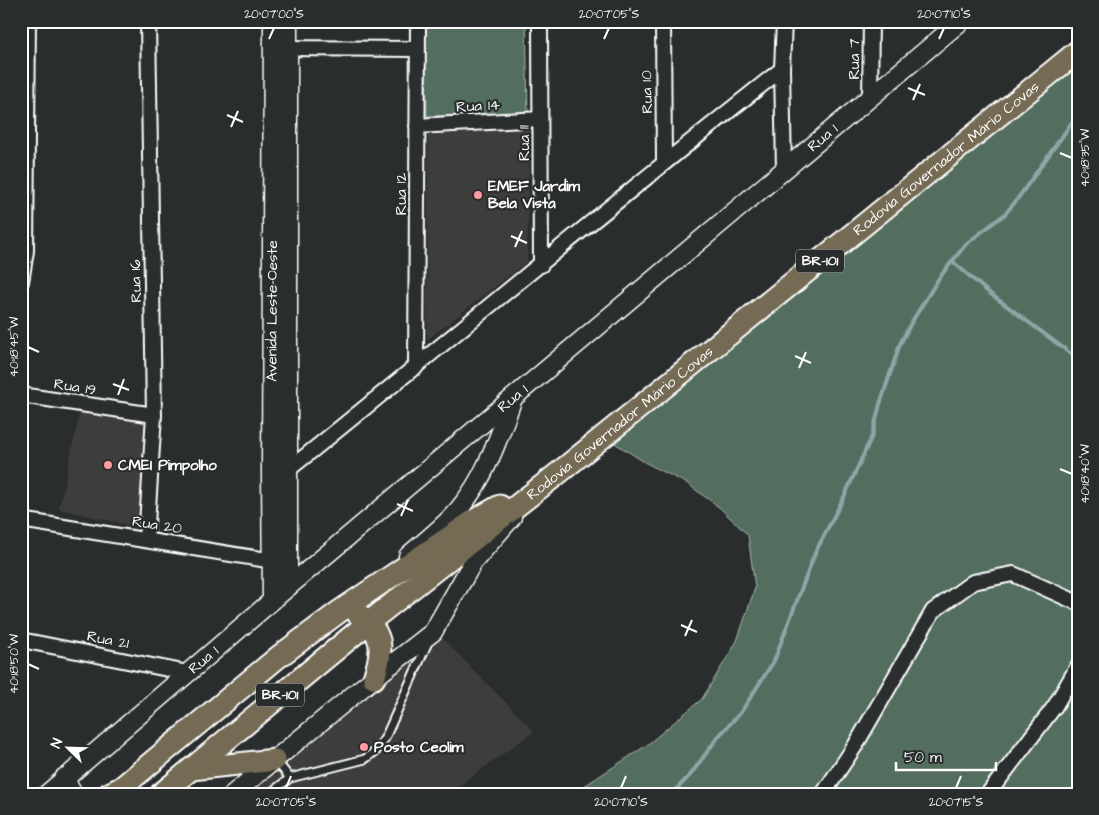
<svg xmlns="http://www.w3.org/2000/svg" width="1099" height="815" viewBox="0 0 1099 815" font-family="'Architects Daughter',sans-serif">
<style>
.built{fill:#3e3e3a}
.green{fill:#536e5e;stroke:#a9b6ae}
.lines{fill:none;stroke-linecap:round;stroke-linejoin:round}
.stream{stroke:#92a4a7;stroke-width:4}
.service-casing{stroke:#fff;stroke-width:11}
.minor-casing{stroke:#fff;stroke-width:18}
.tertiary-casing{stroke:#fff;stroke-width:21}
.primary-casing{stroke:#fff;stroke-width:25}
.service{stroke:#2a2d2e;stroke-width:7}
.minor{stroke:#2a2d2e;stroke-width:14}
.tertiary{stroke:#2a2d2e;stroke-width:18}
.primary{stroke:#746b52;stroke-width:21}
.ticks{fill:none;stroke:#fff;stroke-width:2}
.poi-dot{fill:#ff9aa2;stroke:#2a2d2e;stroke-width:2}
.labels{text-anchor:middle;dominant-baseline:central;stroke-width:4.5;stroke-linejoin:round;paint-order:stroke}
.shield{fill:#2a2d2e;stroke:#bfc0c0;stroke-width:1}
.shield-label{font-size:14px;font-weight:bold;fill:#fff}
.street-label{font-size:15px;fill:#fff;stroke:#2a2d2e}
.poi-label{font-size:15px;font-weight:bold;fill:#fff;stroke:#2a2d2e;text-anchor:start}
.neatline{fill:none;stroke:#fff;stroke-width:2}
.ticks-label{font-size:12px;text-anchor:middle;fill:#fff}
</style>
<rect width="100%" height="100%" fill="#2a2d2e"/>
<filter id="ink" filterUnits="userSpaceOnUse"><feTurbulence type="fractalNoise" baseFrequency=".02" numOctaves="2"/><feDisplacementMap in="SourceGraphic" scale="10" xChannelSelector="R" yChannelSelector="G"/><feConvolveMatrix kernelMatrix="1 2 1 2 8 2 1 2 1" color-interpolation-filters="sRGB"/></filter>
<g filter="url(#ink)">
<!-- built -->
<path class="built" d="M530,122L527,262L427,340L428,127Z
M81,407L150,420L142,528L59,509Z
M441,637L534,731L448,794H249Z"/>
<!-- green -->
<path class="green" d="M425,21H526L528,114L427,116Z
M1078,56V794H578L575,792L647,745L702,699L737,641L755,588L748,535L720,508L688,484L646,463L605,437Z"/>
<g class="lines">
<!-- stream -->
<path class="stream" d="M952,261L988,292L1078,359
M672,794L691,774L718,737L741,712L774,661L815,553L844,497L872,436L880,404L900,344L911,323L939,278L966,244L1005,214L1016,201L1078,114"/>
<defs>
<path id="service" d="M290,778L365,759L376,751L385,738L429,640
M269,794L290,778L277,762"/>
<path id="minor" d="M540,21L541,265
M663,21L664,161
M784,21L782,69L784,170
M279,48L418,49
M870,98L871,21
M417,126L540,119
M21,282L26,251L28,21
M416,367L418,21
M21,395L154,415
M281,471L288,470C454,337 615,200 782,69
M21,520L279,562
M146,540L154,415L148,21
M21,640L188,673
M823,794L855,746L933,611L973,582L1013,574L1078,603
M988,794L1055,706L1078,666"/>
<g id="tertiary">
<path d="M408,556C425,541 445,526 459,509C486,477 499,437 513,398"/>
<path d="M288,587V21"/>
<path id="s1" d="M272,600L271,472L273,21"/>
<path d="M65,777L70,789L74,794"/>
<path id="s2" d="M47,794L288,587L961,21"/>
<path d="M233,794L374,678L433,632L473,562L512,517"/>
</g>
<g id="primary">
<path d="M357,613C384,633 384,648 374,678"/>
<path d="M191,769L275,760"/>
<path d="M109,794L121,788L277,658L340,611L470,523L500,506"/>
<path id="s3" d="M161,794L369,622L561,471L1078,51"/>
</g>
</defs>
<!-- service casing -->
<use href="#service" class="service-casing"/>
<!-- minor casing -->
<use href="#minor" class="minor-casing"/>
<!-- tertiary casing -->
<use href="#tertiary" class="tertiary-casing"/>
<!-- primary casing -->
<use href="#primary" class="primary-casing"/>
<!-- service -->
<use href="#service" class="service"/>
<!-- minor -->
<use href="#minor" class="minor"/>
<!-- tertiary -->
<use href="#tertiary" class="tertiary"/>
<!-- primary -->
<use href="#primary" class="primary"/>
</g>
</g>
<!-- ticks -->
<path class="ticks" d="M269,39L274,28M604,39L609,28M939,39L944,28M908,88L925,95M913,100L920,84M227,115L243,122M231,127L238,111M1060,153L1072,158M511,236L527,243M515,247L522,231M28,347L39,352M795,356L811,363M799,368L806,352M113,384L129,390M118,395L124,379M1060,469L1072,474M397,504L413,511M401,516L408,500M681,625L697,632M685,636L692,620M28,664L39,669M286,788L291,776M621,788L626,776M956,788L961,776"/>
<!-- markers -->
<g class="poi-dot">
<circle cx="478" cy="195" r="5"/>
<circle cx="108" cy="465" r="5"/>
<circle cx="364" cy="747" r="5"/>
</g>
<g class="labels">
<!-- shield labels -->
<g class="shield">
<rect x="796" y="249.5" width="48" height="23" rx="4"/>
<rect x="256" y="683.5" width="48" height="23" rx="4"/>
</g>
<g class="shield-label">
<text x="820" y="261">BR-101</text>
<text x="280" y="695">BR-101</text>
</g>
<!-- street labels -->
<g class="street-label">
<text transform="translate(854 59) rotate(-90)">Rua 7</text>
<text transform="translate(647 92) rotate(-91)">Rua 10</text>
<text transform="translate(478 106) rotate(-3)">Rua 14</text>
<text stroke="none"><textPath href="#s2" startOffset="1016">Rua 1</textPath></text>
<text transform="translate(524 143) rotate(-90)">Rua 11</text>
<text stroke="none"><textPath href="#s3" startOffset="1010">Rodovia Governador Mário Covas</textPath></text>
<text transform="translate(401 194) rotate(-90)">Rua 12</text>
<text transform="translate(136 281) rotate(-91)">Rua 16</text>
<text stroke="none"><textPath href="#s1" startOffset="289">Avenida Leste-Oeste</textPath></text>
<text transform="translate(75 387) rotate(9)">Rua 19</text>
<text stroke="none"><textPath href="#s2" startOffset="611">Rua 1</textPath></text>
<text stroke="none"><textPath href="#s3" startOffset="590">Rodovia Governador Mário Covas</textPath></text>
<text transform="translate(157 525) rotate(9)">Rua 20</text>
<text transform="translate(108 640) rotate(11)">Rua 21</text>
<text stroke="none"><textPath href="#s2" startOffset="206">Rua 1</textPath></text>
</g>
<!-- poi labels -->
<g class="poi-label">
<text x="488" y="186">EMEF Jardim<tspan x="488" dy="17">Bela Vista</tspan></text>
<text x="118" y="465">CMEI Pimpolho</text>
<text x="374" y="747">Posto Ceolim</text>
</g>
</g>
<!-- margin -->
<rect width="1099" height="815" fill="none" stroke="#2a2d2e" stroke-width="55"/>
<!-- north arrow -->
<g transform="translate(68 748) rotate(293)" stroke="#2a2d2e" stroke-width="4" paint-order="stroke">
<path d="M0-4L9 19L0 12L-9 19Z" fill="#ffffff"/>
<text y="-8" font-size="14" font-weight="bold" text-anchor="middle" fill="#ffffff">N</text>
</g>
<!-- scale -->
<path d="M896 762v8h100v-8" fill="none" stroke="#ffffff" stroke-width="2.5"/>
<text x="904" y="762" font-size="15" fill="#ffffff" stroke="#2a2d2e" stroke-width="4" paint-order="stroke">50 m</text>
<rect x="28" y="28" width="1044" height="760" class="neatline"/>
<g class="ticks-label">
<text x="274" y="18">20°07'00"S</text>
<text x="609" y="18">20°07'05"S</text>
<text x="944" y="18">20°07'10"S</text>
<text transform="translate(1085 158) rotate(-90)" y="4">40°18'35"W</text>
<text transform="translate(14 347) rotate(-90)" y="4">40°18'45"W</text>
<text transform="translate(1085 474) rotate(-90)" y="4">40°18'40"W</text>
<text transform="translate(14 664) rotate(-90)" y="4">40°18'50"W</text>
<text x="286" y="806">20°07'05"S</text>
<text x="621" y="806">20°07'10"S</text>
<text x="956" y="806">20°07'15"S</text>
</g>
</svg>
